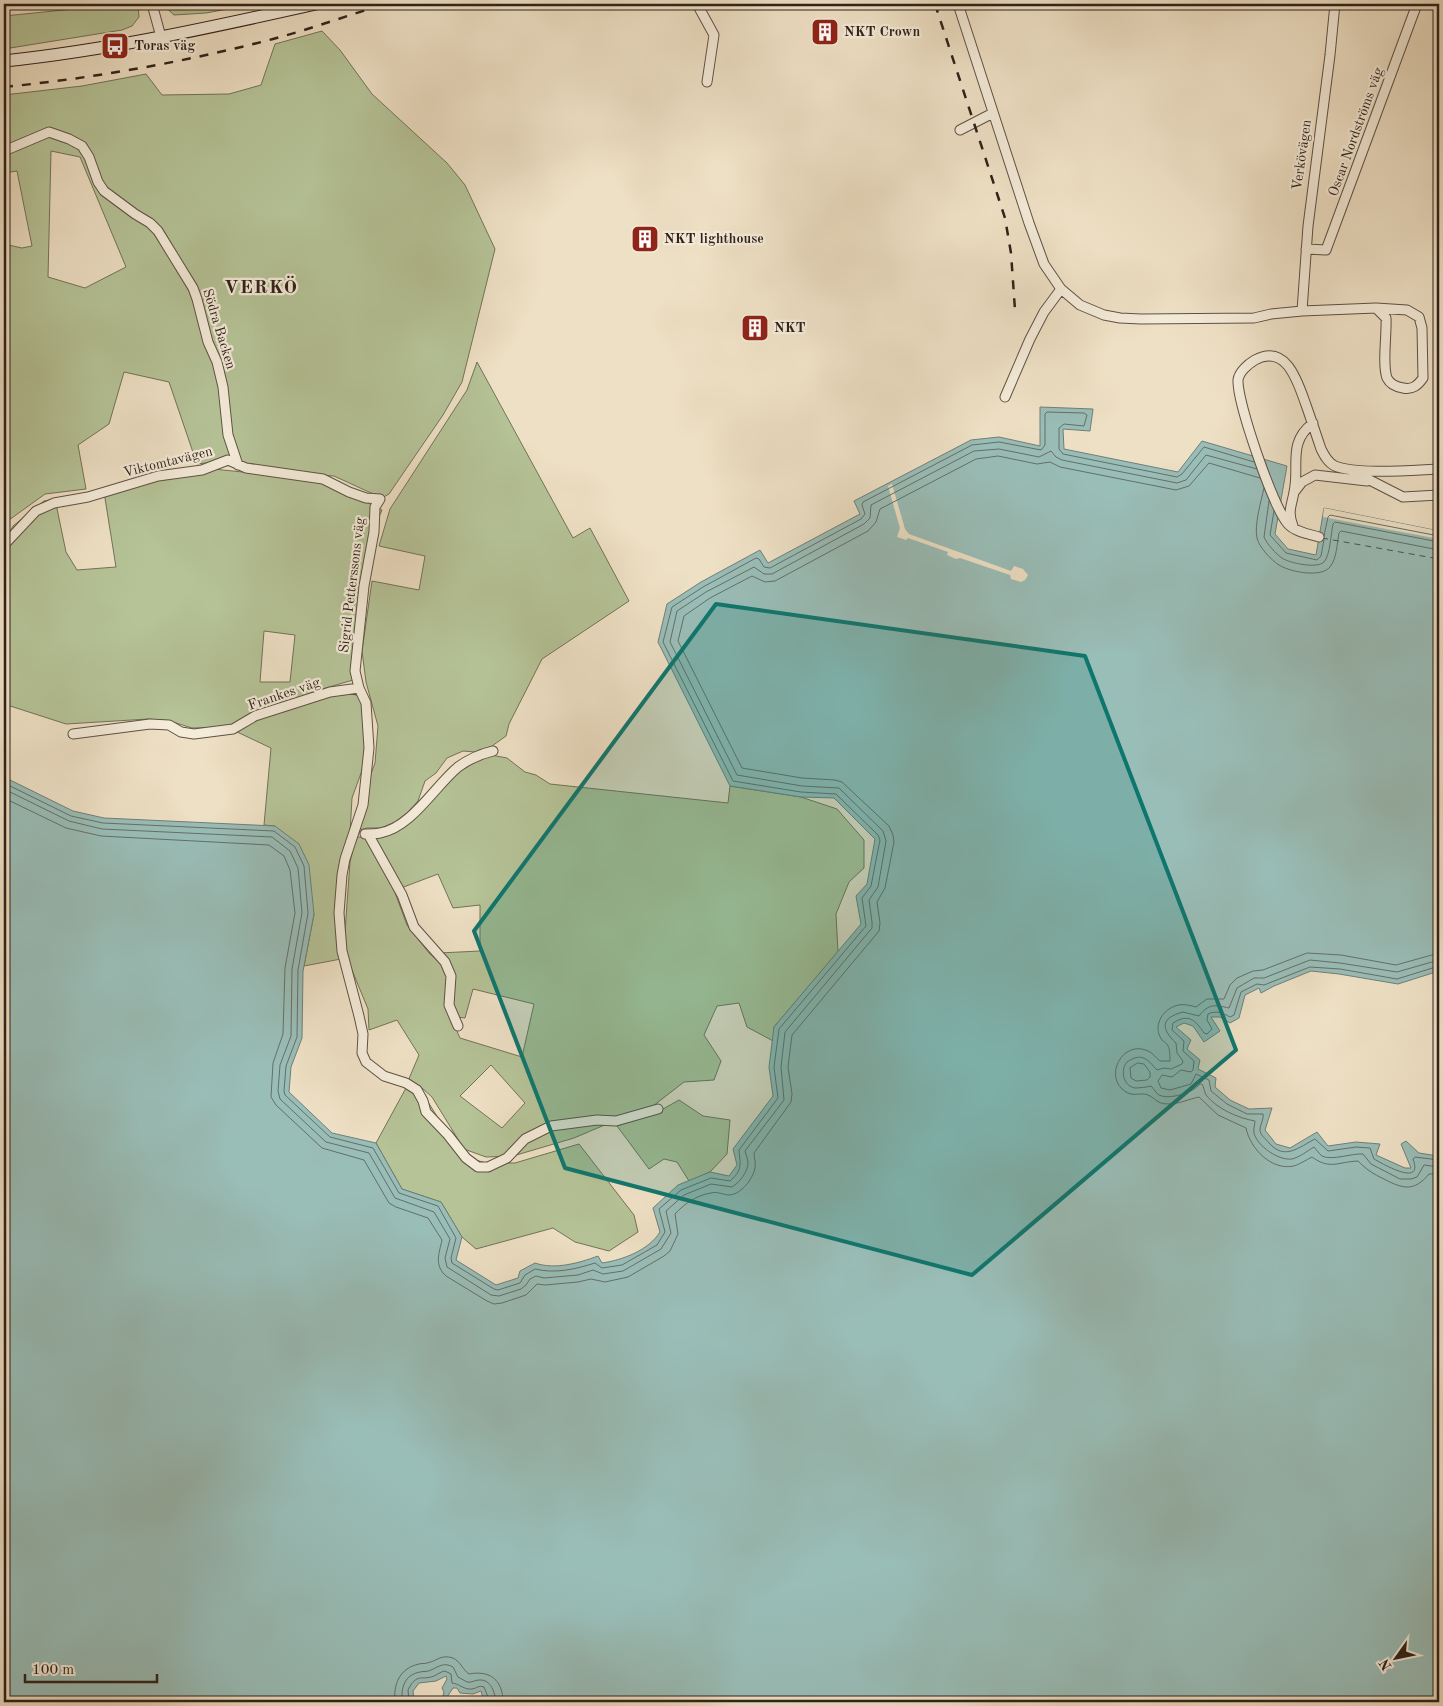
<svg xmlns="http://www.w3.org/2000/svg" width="1443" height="1706" viewBox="0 0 1443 1706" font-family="'Old Standard TT',serif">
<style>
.green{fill:#b5c397;stroke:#727258;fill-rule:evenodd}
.water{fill:#99bdb7;stroke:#6f7f78}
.pier{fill:#eee0c5}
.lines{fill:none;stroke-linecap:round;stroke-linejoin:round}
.shore{stroke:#646f68;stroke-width:1}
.ferry{stroke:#4f5049;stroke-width:1;stroke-dasharray:6 5;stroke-linecap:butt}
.street-casing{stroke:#5f5145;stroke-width:11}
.secondary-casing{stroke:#2f211a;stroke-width:13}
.street{stroke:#f4ebd9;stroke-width:9}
.secondary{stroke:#f4ebd9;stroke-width:11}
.rail{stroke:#2f211a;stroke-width:2.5;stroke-dasharray:9 9;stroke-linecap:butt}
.marked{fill:#0f766e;fill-opacity:0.2;stroke:#0f766e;stroke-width:4;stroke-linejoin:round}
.labels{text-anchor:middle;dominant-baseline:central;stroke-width:4.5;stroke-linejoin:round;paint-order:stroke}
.poi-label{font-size:14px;font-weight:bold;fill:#2f211a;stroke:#f4ebd9;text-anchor:start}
.street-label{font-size:14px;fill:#2f211a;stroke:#f4ebd9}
.district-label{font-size:19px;font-weight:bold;letter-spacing:1px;fill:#2f211a;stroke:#f4ebd9}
</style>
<rect width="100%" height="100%" fill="#eee0c5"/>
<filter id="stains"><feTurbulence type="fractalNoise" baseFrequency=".004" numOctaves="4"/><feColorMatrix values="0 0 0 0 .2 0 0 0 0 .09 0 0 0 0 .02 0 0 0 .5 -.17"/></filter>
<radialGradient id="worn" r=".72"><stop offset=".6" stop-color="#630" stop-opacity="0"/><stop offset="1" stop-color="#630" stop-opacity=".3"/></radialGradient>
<!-- green -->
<path class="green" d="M104,4H138L139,17L132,26L122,30L4,49V16L104,6Z
M162,4H255L206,13L174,15Z
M322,31L340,50L372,94L447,163L465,185L495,249L462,382L443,415L389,494L382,498L334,476L281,473L214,462L197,464L169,382L124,372L109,424L78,445L86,489L45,494L9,520L4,530V244L22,248L32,246L17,171L4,173V95L82,86L146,74L162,95L229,94L261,85L275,44ZM51,151L80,157L126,267L85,288L48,277Z
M477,362L573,538L590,528L629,601L542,659L509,724L506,736L492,746L475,752L463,751L447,758L436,773L425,781L418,801L408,812L395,822L381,828H367L359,830L362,798L375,763L378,726L366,682L362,651L372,581L419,590L425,556L379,546L390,509L467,390Z
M213,469L311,479L331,484L382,510C358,562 354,623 353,680L319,690L228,727L192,728L170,721L148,719L66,724L4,704V544L13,526L44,501L55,499L66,552L77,570L116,567L104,492L174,476ZM264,631L295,635L290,682H260Z
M352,694L360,696L371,733L368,754L352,798L350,833L343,862L341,959L304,966L314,914L275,826L264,825L271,748L235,731L256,719L288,710L329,696Z
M491,755L507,758L525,772L536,775L550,784L728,803L730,786L801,797L837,809L864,840V868L849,882L836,914L838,952L774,1027L773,1041L747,1027L739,1003L717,1006L704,1035L721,1061L714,1080L684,1082L653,1106L614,1121L574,1138L513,1156L486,1157L464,1149L432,1097L422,1088L408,1081L419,1055L397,1020L369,1030L368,1009L347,958L344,946L350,862L356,837H366L394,890L407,925L429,953L441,964L447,978L445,1004L460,1038L522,1057L534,1004L473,989L465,1018L457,1017L452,1008L454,976L439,953L480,951V905L453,908L438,874L401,888L373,836H381L460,770L478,759ZM491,1065L525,1103L502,1128L460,1096Z
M406,1088L418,1092L428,1102L462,1156L486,1163H515L579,1144L634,1215L638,1232L609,1251L575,1242L553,1228L476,1249L462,1237L441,1202L402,1189L376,1143Z
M679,1100L703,1116L730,1120L727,1154L710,1172L689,1181L677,1162L664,1159L649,1169L617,1126L656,1113Z"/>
<!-- water -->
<path class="water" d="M1040,407L1093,409L1090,431L1063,429L1064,449L1178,472L1202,441L1287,466L1275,534L1288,549L1316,555L1324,508L1439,531V971L1398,984L1339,974L1311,971L1274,986L1261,993L1259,988L1245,995L1239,1018L1230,1023L1220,1017H1211L1220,1031L1204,1042L1193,1026L1184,1023L1176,1027L1191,1040L1187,1049L1200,1060L1198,1069L1216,1078L1215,1087L1230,1100L1249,1109L1272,1108L1265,1130L1276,1144L1290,1148L1317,1132L1328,1146L1356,1142L1380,1144L1376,1155L1405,1168H1411L1401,1144L1406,1141L1419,1153L1438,1156L1437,1130L1439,1116V1702H484L481,1691L473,1694L460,1693L457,1688H453L447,1697L443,1696L444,1692L442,1688L447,1679L446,1676L436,1681L419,1683L413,1691L414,1702H4V777L73,811L104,818L275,826L299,844L309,865L314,914L303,971L302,1038L291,1067L289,1092L332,1133L376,1143L402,1189L441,1202L462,1237L456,1260L496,1285L518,1278L520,1271L535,1263C555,1270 579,1263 598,1256L602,1263C623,1260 649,1250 660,1232L653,1208L678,1185L710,1172L729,1176L737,1165L733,1149L773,1096L769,1067L774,1027L861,924L856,896L867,884L875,839L834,798L801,797L730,786L658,642L667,604L701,582L760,550L768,563L860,514L854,501L971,440L999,437L1040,446Z"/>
<!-- pier -->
<path class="pier" d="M892,484L905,529L909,534L1011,571L1014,566L1023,569L1028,575L1025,580L1021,582L1011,579L1010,575L960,558L956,559L947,555L948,552L908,538L906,540L897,537L900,528L888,486Z
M1324,508L1439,531V539L1323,517Z"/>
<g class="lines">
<!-- shore -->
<path class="shore" d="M1264,488C1261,501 1254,526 1257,538C1259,547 1271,560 1279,565C1290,572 1321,578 1330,567C1337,558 1337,543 1339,533L1341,531L1439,550
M1269,501L1264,537C1267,544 1276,554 1282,558C1289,563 1317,569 1324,562C1330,556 1331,533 1333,524L1335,522L1439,542
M1274,511L1270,535L1286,553L1317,560L1321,556L1324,540
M1324,536L1328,517L1330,515L1439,536
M4,783L71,816L103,823L274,831L295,847L304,866L308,913L298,970L297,1037L286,1066L284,1091L285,1095L330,1137L373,1148L399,1193L438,1206L456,1238L451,1258L452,1263L494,1289L498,1290L520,1283L525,1275L535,1269C555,1274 576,1269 595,1263L602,1268L622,1265L657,1245L665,1232L659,1209L681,1190L711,1178L730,1181C743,1170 740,1164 739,1150L778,1098L774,1067L779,1029L866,926L862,898L871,886L880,840L878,835L836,794L801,792L733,781L663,642L672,607L703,587L756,558L759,559L764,567L770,568L861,519L865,514L862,505L863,502L972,445L999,442L1041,450L1045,445V414L1047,412L1084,413L1087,415L1084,426L1064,424L1059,428V449L1063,454L1177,477L1182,474L1204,447L1254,462
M4,789L69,821L102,829L272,837L290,851L298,868L302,913L292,969L291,1036L280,1065L278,1091L280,1099L326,1142L369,1153L395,1198L434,1212L450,1239L445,1258L447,1267L491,1295L499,1296L521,1289L526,1285L530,1279L536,1276L544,1278L578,1275L593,1270L603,1274L623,1271L661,1249L671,1233L666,1211L684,1195L711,1184L732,1187C739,1183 748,1172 748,1163C748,1159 746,1155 745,1151L784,1100L781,1067L785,1032L872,928V922L869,900L878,887L886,841L883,831L839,788L802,786L737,775L670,642L677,611L706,592L754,567L764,574H772L864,524L870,518L871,505L974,451L999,449L1039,457L1051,451L1056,457L1062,460L1177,483L1186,480L1206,455L1257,469
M4,798L66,828L101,836L269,845L284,856L290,870L295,913L285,968L283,1034L273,1063L271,1097L276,1105L322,1148L364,1160L389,1203L396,1207L428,1218L442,1240C439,1254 434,1265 446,1276L487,1301L494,1304L502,1303L526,1295L537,1284L545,1285L578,1282L591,1279L605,1282L628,1277L664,1256L670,1251L678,1234L675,1214C684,1204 697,1195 711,1193C717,1191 723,1195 730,1195C741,1194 753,1179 755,1168C756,1163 754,1158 754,1153L791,1102L792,1094L788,1067L792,1035L879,931L880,923L877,902L885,888L894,842L893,835L889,826L842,782L835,780L802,778L742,768L678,641L684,616L710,598L752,576L765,582L775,581L868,531L876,522L880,509L976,459L998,456L1037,464L1050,462L1060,467L1176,490L1189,486L1209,463L1260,478
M1439,953L1396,965L1341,955L1307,953L1263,970L1253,971L1237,978L1230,985L1224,999H1207L1196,1007C1185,1004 1179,1003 1169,1009C1159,1016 1154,1029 1162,1040C1164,1042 1167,1043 1168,1046C1170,1049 1170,1058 1170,1061H1160C1156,1058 1153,1053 1148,1051C1123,1039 1102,1077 1126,1092C1134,1097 1142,1092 1148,1095C1157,1099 1156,1104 1169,1104C1179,1104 1189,1099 1199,1097L1218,1115L1246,1128C1250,1148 1271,1171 1294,1166C1300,1164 1306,1160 1312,1157C1330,1170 1337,1162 1358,1161C1366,1169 1373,1174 1384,1179C1403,1189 1414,1192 1429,1174H1439
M1439,960L1397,972L1340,963L1310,960L1264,978H1254L1237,988L1229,1008C1215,1005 1209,1003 1199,1016L1183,1012C1160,1018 1161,1029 1176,1043L1177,1053L1183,1061L1182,1064L1171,1069L1164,1068L1157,1070C1147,1059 1142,1052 1127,1062C1120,1070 1123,1086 1135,1088C1140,1088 1147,1087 1151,1086C1154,1089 1156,1093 1159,1095C1169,1100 1193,1093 1200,1084H1202C1204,1087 1204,1091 1206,1095C1217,1109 1238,1118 1255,1121C1255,1125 1253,1129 1254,1133C1257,1146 1279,1161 1292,1159C1300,1157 1307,1151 1314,1147C1317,1150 1319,1154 1322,1156C1331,1161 1353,1153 1363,1154L1371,1164L1400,1179H1411L1417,1177L1424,1165L1439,1167
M1439,966L1397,979L1340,969L1310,967L1264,985L1257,984L1241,992L1234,1015L1230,1017C1223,1013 1216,1010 1208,1014L1207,1020L1212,1029L1207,1034L1204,1033C1195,1020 1189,1013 1173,1023L1172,1030L1184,1041L1183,1051L1194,1061L1193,1070L1191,1072L1181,1070L1172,1077L1162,1075L1158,1081L1161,1088L1170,1090L1191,1084L1196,1074L1209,1080L1211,1091L1227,1104L1247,1114H1263C1264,1120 1260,1124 1260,1130C1260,1135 1266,1139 1269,1143C1285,1161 1299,1147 1315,1139L1328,1151L1356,1147L1370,1148L1374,1159C1383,1164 1424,1188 1413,1159L1415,1157L1439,1160
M1138,1063L1144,1064L1150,1072V1077L1147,1080L1136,1081L1131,1078L1130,1068Z
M395,1702C393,1684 400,1668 419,1664C422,1663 424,1664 427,1663C437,1661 441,1654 453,1658C461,1662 463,1670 469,1674C490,1670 503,1680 503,1702
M402,1702C401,1688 404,1675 420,1672C424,1671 428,1672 431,1670C440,1666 444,1662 453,1667L458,1677L467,1682C472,1683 474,1680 479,1680C491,1679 495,1693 496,1702
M409,1702L408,1690C417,1672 422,1681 434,1676C438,1674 440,1672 445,1671L451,1674L452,1683C460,1684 464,1690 472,1689C478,1688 478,1685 484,1687L490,1702"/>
<!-- ferry -->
<path class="ferry" d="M1322,538L1439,559"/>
<defs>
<path id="street" d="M152,4L161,37
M697,4L714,35L707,82
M958,4L1029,223L1044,264L1061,289L1080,305L1104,315L1120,318L1141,319L1254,318L1271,314L1302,311L1376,308L1407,310L1419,317L1422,328L1423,378C1418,385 1413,390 1403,388C1397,387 1390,384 1387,378C1382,364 1387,334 1386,318L1376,308
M960,130L993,113
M4,151L49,132L69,139L82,146L89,157L98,182L104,191L135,214L150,223L158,231L193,288L197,299L208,342L217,362L223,387L228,435L238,465
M1306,249L1326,250L1417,4
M1302,311L1308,226L1330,55L1335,4
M1005,397L1030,339L1044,312L1061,289
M1352,471L1403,497L1439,495
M1295,491L1302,482L1315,475L1367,481
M1293,526C1287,511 1292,505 1294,492C1300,465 1287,443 1313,423
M1319,537C1309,534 1295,532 1288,524C1273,507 1237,402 1238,380C1239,372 1248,364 1255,360C1287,343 1298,383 1306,405C1311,419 1316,434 1321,449C1324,455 1328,463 1335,466C1357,475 1414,470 1439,469
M4,545L36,511L54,503L88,497L158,476L202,470L228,460L246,468L323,479L349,492L366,498L380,499L375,507L374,532L364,586L355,671L359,688L366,703L369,748L363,805L345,859L342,875L339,913L342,951L359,1016L363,1034L362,1053L366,1062L384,1076L406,1083L417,1090L423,1101L426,1112L448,1135L466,1158L478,1167H488L507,1158L525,1139L551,1126L597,1120L616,1121L658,1109
M73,734L150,724L169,725L181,732L194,734L233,729L255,716L330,692L359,688
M365,834C370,834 375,834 380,833C411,828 435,786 458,767C469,759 480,754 493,751
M368,834L402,895L414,927L445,962L451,976L449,1005L458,1026"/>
<path id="secondary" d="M4,61C109,50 213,27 316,4"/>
</defs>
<!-- street casing -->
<use href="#street" class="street-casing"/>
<!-- secondary casing -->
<use href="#secondary" class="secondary-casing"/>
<!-- street -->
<use href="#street" class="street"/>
<!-- secondary -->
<use href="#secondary" class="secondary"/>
<!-- rail -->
<path class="rail" d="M935,4L1005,218L1011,253L1015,310
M4,87C94,78 185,62 273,39C311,29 348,15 386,4"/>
</g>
<!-- marked area -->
<path class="marked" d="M716,604L1085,656L1236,1050L972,1275L565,1168L474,931Z"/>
<!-- icons -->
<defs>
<symbol id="building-square" viewBox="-11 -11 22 22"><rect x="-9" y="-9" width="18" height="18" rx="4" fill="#8f2418" stroke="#f4ebd9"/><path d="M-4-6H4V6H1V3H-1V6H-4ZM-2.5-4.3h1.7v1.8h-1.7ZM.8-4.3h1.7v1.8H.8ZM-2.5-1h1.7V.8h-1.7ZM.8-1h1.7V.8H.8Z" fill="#fff"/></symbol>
<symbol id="bus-square" viewBox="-11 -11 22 22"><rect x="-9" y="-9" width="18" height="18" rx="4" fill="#8f2418" stroke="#f4ebd9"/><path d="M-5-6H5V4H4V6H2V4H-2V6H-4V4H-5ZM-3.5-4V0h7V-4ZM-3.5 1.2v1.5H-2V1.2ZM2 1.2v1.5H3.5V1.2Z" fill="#fff"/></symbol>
</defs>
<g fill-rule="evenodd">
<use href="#building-square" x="809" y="16" width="32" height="32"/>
<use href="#bus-square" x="99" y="30" width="32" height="32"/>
<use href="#building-square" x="629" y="223" width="32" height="32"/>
<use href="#building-square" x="739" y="312" width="32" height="32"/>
</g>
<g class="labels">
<!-- poi labels -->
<g class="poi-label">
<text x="844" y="32">NKT Crown</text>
<text x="134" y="46">Toras väg</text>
<text x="664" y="239">NKT lighthouse</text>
<text x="774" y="328">NKT</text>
</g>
<!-- street labels -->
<g class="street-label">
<text transform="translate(1356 132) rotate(-70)">Oscar Nordströms väg</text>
<text transform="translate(1302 155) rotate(-82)">Verkövägen</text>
<text transform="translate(219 329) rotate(73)">Södra Backen</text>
<text transform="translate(168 462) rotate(-14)">Viktomtavägen</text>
<text transform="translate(352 585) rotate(-83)">Sigrid Petterssons väg</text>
<text transform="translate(284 694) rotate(-19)">Frankes väg</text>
</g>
<!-- district labels -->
<g class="district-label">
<text x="261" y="288">VERKÖ</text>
</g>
</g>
<!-- margin -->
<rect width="1443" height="1706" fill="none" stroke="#eee0c5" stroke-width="20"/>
<rect x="5" y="5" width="1433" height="1696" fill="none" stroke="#2f211a" stroke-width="2.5"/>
<rect x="10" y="10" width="1423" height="1686" fill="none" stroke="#2f211a"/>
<!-- north arrow -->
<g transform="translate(1396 1658) rotate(237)" stroke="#f4ebd9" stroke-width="4" paint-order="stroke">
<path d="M0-4L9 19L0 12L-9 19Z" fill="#2f211a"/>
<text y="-8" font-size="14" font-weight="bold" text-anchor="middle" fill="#2f211a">N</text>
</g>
<!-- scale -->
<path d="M25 1674v8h132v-8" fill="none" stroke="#2f211a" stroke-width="2.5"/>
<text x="32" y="1674" font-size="15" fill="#2f211a" stroke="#f4ebd9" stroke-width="4" paint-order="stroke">100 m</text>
<rect width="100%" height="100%" filter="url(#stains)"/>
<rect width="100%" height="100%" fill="url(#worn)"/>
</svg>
